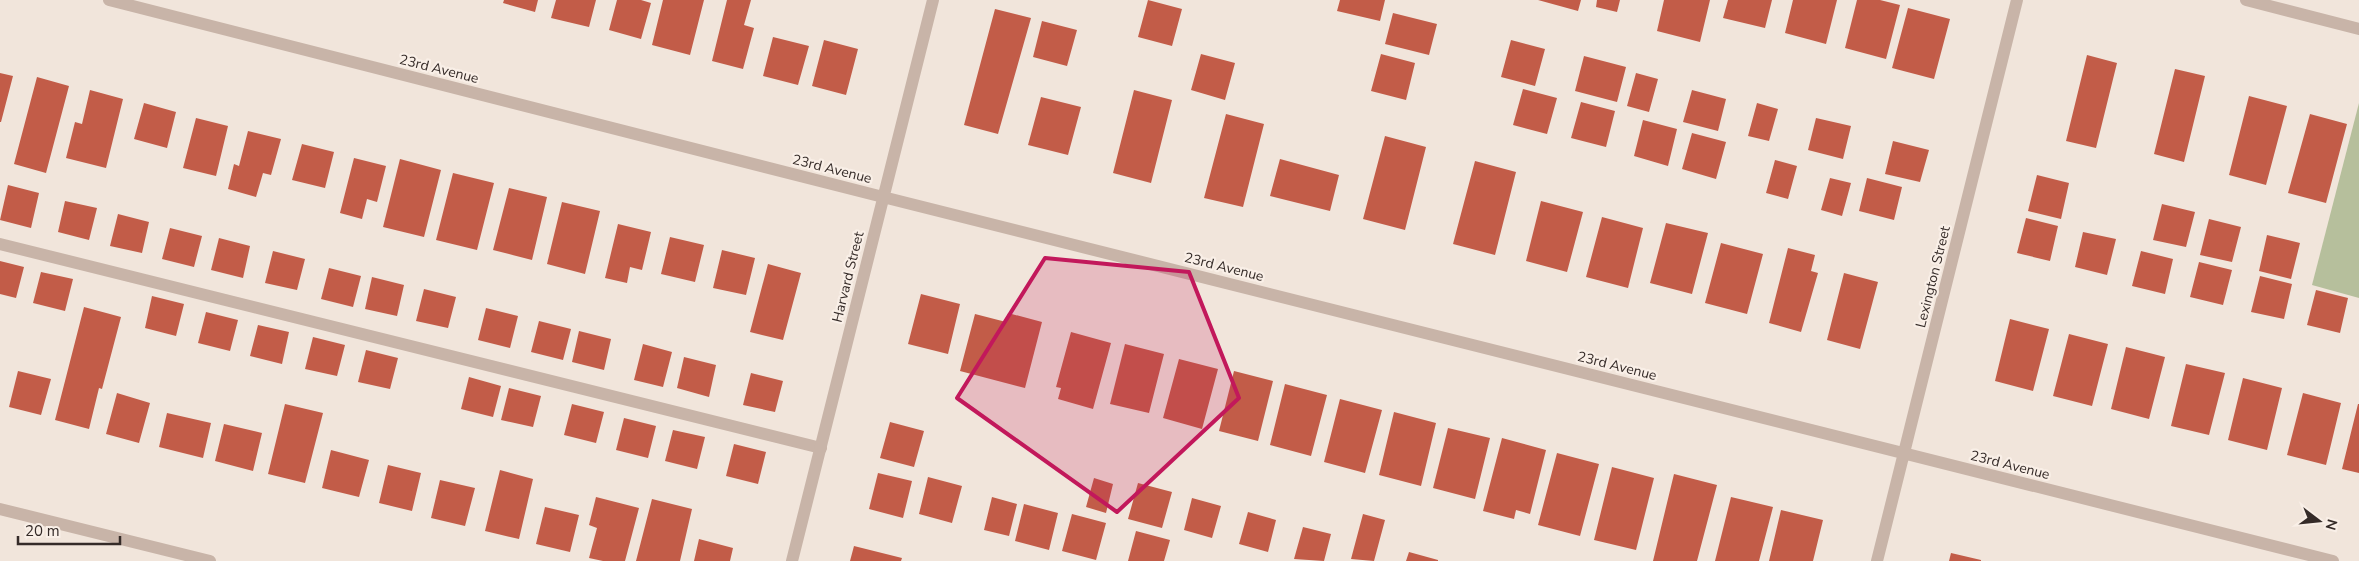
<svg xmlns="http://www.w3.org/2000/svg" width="2359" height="561" viewBox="0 0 2359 561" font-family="'Nunito Sans',sans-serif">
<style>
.green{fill:#b6bf9c}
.building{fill:#c25c48}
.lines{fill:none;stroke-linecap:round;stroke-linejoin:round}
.service{stroke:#c8b4a8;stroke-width:12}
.minor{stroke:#c8b4a8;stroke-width:12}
.marked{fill:#c2185b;fill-opacity:0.2;stroke:#c2185b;stroke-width:4;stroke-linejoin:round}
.labels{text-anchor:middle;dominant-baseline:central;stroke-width:4.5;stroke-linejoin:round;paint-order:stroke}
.street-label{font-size:14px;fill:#352b28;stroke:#f9efe7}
</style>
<rect width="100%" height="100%" fill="#f1e5db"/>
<!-- green -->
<path class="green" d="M2359,103V298L2312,285Z"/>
<!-- building -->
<path class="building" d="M504,0H538L535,12L503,3Z
M556,0H596L589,27L551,18Z
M617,0H641L651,3L641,39L609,30Z
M663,0H704L690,55L652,45Z
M727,0H751L744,25L754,28L743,69L712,61Z
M1148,0L1182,9L1172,46L1138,37Z
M1340,0H1385L1380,21L1337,11Z
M1538,0H1581L1578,11Z
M1597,0H1620L1617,12L1596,7Z
M1664,0H1710L1700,42L1657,31Z
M1728,0H1772L1765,28L1723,18Z
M1793,0H1837L1826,44L1785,33Z
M1857,0H1880L1900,5L1886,59L1845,48Z
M1908,8L1950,19L1934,79L1892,68Z
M995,9L1031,18L998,134L964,125Z
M1393,13L1437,24L1429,55L1385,44Z
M1042,21L1077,30L1067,66L1033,57Z
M773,37L809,46L798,85L763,76Z
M824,40L858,49L846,95L812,86Z
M1511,40L1545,49L1535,86L1501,77Z
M1201,54L1235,63L1225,100L1191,90Z
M1381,54L1415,63L1406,100L1371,91Z
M2087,55L2117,63L2096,148L2066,141Z
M1584,56L1626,67L1617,102L1575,91Z
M2175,69L2205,76L2184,162L2154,154Z
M0,73L13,76L1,122H0Z
M1636,73L1658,79L1649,112L1627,106Z
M37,77L69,86L46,173L14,164Z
M1523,89L1557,98L1547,134L1513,125Z
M90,90L123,99L106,168L66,158L75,122L82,124Z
M1134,90L1172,100L1151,183L1113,173Z
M1692,90L1726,99L1718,131L1683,122Z
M2249,96L2287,106L2266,185L2229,175Z
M1041,97L1081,107L1068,155L1028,145Z
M1581,102L1615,111L1606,147L1571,138Z
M144,103L176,112L167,148L134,139Z
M1757,103L1778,109L1769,141L1748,136Z
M1226,114L1264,124L1243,207L1204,198Z
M2310,114L2347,124L2326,203L2288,193Z
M196,118L228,126L216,176L183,168Z
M1816,118L1851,126L1843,159L1808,150Z
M1643,120L1677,129L1668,166L1634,156Z
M248,131L281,139L271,175L263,173L256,197L228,189L234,164L239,166Z
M1692,133L1726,142L1716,179L1682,169Z
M1385,136L1426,147L1405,230L1363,219Z
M1893,141L1929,150L1920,182L1885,174Z
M302,144L334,152L325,188L292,180Z
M354,158L386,166L377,202L367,199L362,219L340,213Z
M400,159L441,170L424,237L383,227Z
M1280,159L1339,175L1330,211L1270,196Z
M1775,160L1797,166L1788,199L1766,193Z
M1475,161L1516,172L1495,255L1453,244Z
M453,173L494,183L477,250L436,240Z
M2037,175L2069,183L2061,219L2028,211Z
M1830,178L1851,183L1842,216L1821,210Z
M1867,178L1902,187L1894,220L1859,211Z
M8,185L39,193L31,228L0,220Z
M509,188L547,197L532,260L493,250Z
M65,201L97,208L89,240L58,232Z
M1541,201L1583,212L1567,272L1526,261Z
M562,202L600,211L585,274L547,264Z
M2162,204L2195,212L2186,247L2153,240Z
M118,214L149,222L142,253L110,246Z
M1602,217L1643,228L1628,288L1586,277Z
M2026,218L2058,226L2050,261L2017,253Z
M2209,219L2241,227L2232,262L2200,255Z
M1666,223L1708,233L1692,294L1650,283Z
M618,224L651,232L642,270L630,267L627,283L605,278Z
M170,228L202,236L194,267L162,259Z
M2083,232L2116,239L2107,275L2075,267Z
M2267,235L2300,243L2291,279L2259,271Z
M670,237L704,245L695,282L661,274Z
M219,238L250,246L243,278L211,270Z
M1721,243L1763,254L1747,314L1705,303Z
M1788,248L1815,255L1811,271L1818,273L1801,332L1769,323Z
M722,250L755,258L746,295L713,288Z
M273,251L305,259L297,290L265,283Z
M2141,251L2173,259L2165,294L2132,286Z
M0,261L24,267L16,298L0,294Z
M2199,262L2232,270L2223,305L2190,297Z
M768,264L801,273L783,340L750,332Z
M329,268L361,276L353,307L321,299Z
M41,272L73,279L65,311L33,303Z
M1844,273L1878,282L1860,349L1827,340Z
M2260,276L2292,284L2284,319L2251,312Z
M372,277L404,285L397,316L365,309Z
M424,289L456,297L448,328L416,321Z
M2316,290L2348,298L2340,333L2307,325Z
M921,294L960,304L948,354L908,344Z
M152,296L184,304L176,336L145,328Z
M84,307L121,317L102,389L99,388L89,429L55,420Z
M486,308L518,316L510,348L478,340Z
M206,312L238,320L230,351L198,343Z
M1008,313L1042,322L1025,388L960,371L975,314L1006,322Z
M2010,319L2049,329L2033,391L1995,381Z
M539,321L571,329L563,360L531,352Z
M258,325L289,332L282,364L250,356Z
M579,331L611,339L604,370L572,362Z
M1071,332L1111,343L1093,409L1058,399L1061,388L1056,387Z
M2069,334L2108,344L2092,406L2053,396Z
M313,337L345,345L337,376L305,369Z
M643,344L672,352L663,387L634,380Z
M1125,344L1164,354L1149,413L1110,404Z
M2126,347L2165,357L2149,419L2111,409Z
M366,350L398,358L390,389L358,382Z
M684,357L716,365L709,397L677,388Z
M1179,359L1218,369L1202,429L1163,418Z
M2186,364L2225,373L2209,435L2171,426Z
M18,371L51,379L41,415L9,407Z
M1234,371L1273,381L1258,441L1219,431Z
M751,373L783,381L775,412L743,405Z
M469,377L501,386L493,417L461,409Z
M2243,378L2282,388L2267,450L2228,440Z
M1285,384L1327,395L1311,456L1270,445Z
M509,388L541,396L533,427L501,420Z
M117,393L150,403L139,443L106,434Z
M2303,393L2341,403L2326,465L2287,455Z
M1340,399L1382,410L1365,473L1324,462Z
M285,404L323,413L305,483L268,474Z
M572,404L604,412L596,443L564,435Z
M2358,404H2359V473L2342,469Z
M1394,412L1436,423L1421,486L1379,475Z
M167,413L211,423L203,458L159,447Z
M624,418L656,426L648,458L616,450Z
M890,422L924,431L914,467L880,458Z
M224,424L262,433L253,471L215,461Z
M1448,428L1490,438L1475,499L1433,488Z
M673,430L705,437L697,469L665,461Z
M1502,438L1546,450L1530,514L1516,510L1514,519L1483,511Z
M734,444L766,452L758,484L726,476Z
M331,450L369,460L359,497L322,488Z
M1557,453L1599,464L1580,536L1538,525Z
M388,465L421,473L412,511L379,503Z
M1612,467L1654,478L1636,550L1594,540Z
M500,470L533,479L519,539L485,531Z
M878,473L912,481L903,518L869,509Z
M1674,474L1717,485L1697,561H1653Z
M928,477L962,486L952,523L919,514Z
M1094,478L1113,484L1106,513L1086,507Z
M440,480L475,488L465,526L431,518Z
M1138,483L1172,492L1162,528L1128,519Z
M596,497L639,508L625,561H603L589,558L597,528L589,525Z
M992,497L1017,504L1009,536L984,530Z
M1731,497L1773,507L1759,561H1715Z
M1192,498L1221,506L1212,538L1184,530Z
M652,499L692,509L680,561H636Z
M1024,504L1058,513L1049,550L1015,541Z
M545,507L579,515L570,552L536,544Z
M1781,510L1823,520L1813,561H1769Z
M1248,512L1276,520L1268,552L1239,544Z
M1072,514L1106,523L1096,560L1062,551Z
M1363,514L1385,520L1374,561L1351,559Z
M1303,527L1331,534L1324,561L1294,559Z
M1136,531L1170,540L1164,561H1128Z
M699,539L733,548L730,561H694Z
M854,546L902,558L901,561H850Z
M1409,552L1438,560V561H1406Z
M1951,553L1981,560V561H1949Z"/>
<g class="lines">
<!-- service -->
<path class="service" d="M0,244L821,448"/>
<!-- minor -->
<path class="minor" d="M109,0L883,197L2333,561
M2246,0L2359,29
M0,509L210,561
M792,561L933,0
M1877,561L2017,0"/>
</g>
<!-- marked area -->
<path class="marked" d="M1045,258L1189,272L1239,398L1117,512L957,398Z"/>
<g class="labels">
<!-- street labels -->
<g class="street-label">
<text transform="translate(439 69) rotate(14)">23rd Avenue</text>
<text transform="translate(832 169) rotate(14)">23rd Avenue</text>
<text transform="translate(1224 267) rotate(14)">23rd Avenue</text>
<text transform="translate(848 277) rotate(-76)">Harvard Street</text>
<text transform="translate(1933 277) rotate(-76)">Lexington Street</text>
<text transform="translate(1617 366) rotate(14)">23rd Avenue</text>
<text transform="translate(2010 465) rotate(14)">23rd Avenue</text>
</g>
</g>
<!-- north arrow -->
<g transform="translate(2319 521) rotate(106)" stroke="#f9efe7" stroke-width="4" paint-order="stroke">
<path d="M0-4L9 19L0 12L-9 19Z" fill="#352b28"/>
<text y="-8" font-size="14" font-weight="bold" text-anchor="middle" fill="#352b28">N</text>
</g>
<!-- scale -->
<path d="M18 536v8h102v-8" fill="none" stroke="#352b28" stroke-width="2.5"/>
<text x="25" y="536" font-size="15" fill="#352b28" stroke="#f9efe7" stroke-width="4" paint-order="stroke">20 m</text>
</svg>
